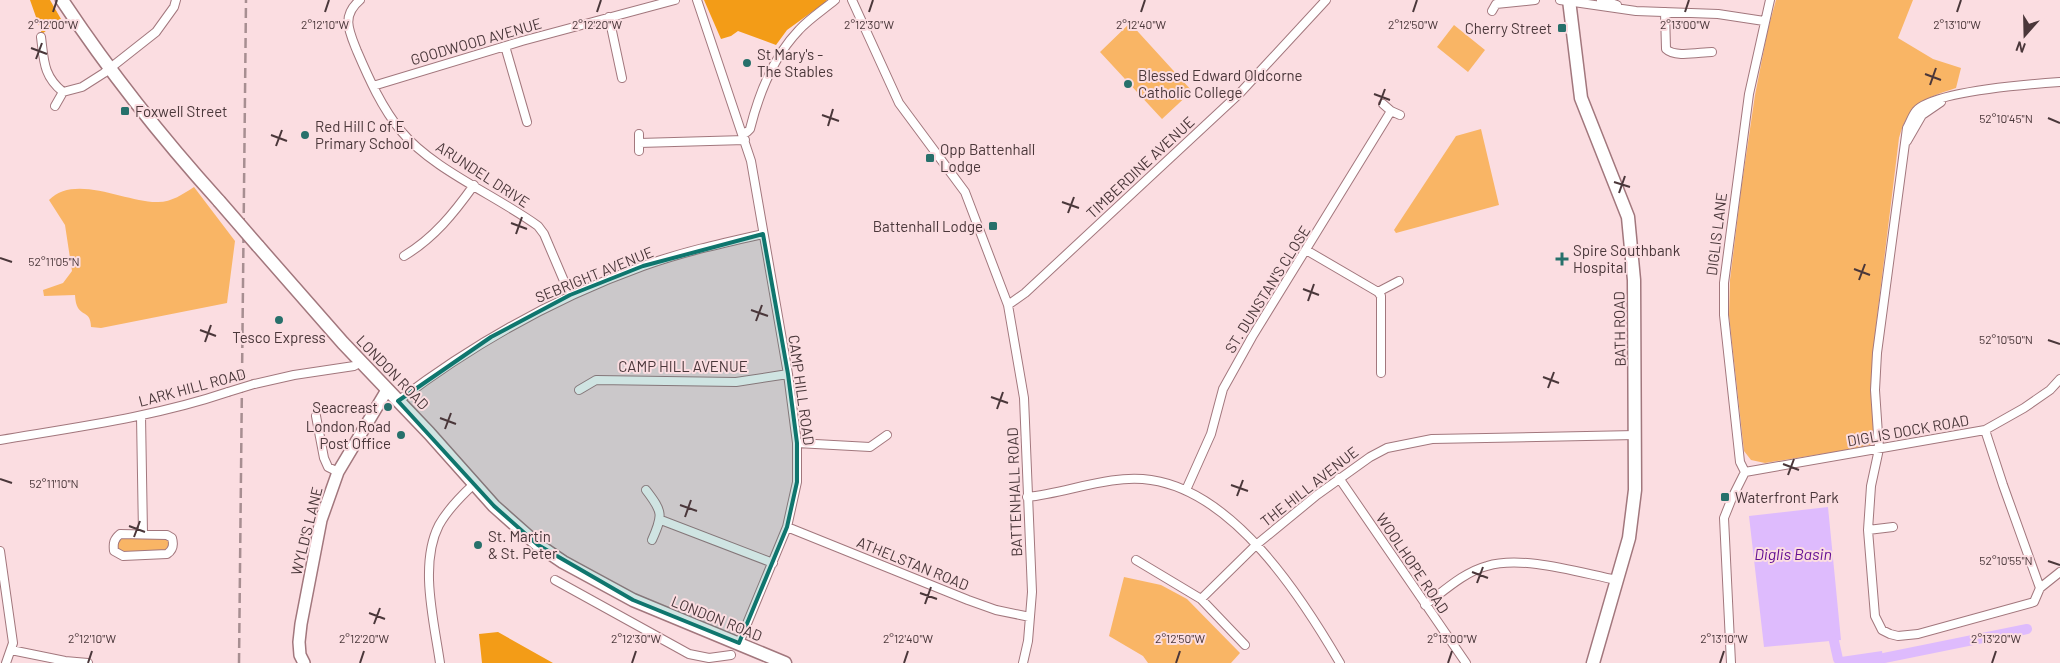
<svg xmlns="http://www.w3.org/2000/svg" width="2060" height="663" viewBox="0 0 2060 663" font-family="Barlow,sans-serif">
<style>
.green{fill:#f9b565}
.forest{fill:#f39c17}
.water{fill:#debbfd}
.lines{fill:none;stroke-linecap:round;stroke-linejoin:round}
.canal{stroke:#debbfd;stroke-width:10}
.street-casing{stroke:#a2777d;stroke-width:10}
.secondary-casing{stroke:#a2777d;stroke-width:14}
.primary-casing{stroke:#a2777d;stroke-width:15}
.street{stroke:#fff;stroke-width:8}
.secondary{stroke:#fff;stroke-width:11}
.primary{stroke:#fff;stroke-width:12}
.rail{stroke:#a78e91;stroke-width:2.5;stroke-dasharray:10 5;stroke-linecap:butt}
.street-bridge-casing{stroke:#a2777d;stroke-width:10;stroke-linecap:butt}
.primary-bridge-casing{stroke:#a2777d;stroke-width:15;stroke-linecap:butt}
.street-bridge{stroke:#fff;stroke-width:8}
.primary-bridge{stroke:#fff;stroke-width:12}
.marked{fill:#0f766e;fill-opacity:0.2;stroke:#0f766e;stroke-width:4;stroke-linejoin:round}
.ticks{fill:none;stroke:#4a373a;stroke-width:2}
.poi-dot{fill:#27706b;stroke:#fbdde1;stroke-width:2}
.labels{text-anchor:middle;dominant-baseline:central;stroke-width:4;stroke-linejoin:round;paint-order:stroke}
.poi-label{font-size:15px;fill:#4a373a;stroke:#fbdde1;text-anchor:start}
.street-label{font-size:15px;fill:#4a373a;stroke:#fbdde1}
.water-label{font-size:16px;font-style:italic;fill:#661194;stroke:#fbdde1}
.ticks-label{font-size:12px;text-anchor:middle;fill:#4a373a;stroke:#fbdde1;stroke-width:4;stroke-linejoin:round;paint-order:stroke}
</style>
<rect width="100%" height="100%" fill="#fbdde1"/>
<!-- green -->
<path class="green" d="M1776,0H1913L1898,38L1933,59L1961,68L1956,88C1923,99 1909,102 1899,138L1874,342L1871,381L1874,437L1870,445L1859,448L1765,463L1751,460L1744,451L1729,316L1730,280L1741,190L1755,95L1768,29Z
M1130,23L1192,91L1162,119L1100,52Z
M1454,25L1485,50L1468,72L1437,47Z
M1481,129L1499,205L1396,233L1394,230L1456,136Z
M194,187L235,241L227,303L101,328L91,327C91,307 76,320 75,295L44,296L43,290L63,283L72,271L65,225L49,200C75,173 127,203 158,202C172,202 183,194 194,187Z
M124,537L167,538L170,541V550L123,553L117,547L118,542Z
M1124,577L1161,585L1187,599L1240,653L1231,663H1148L1143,656L1109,636Z"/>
<!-- forest -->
<path class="forest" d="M30,0H50L61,19L42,34Z
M704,0H826L827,1L787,30L776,45L738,31L731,36L721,39Z
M498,632L553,663H482L479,634Z"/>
<!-- water -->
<path class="water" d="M1828,507L1841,640L1764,647L1749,516Z
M1882,651L1884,663H1835L1834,658Z"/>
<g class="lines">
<!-- canal -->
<path class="canal" d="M1834,641L1838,659
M1884,658L2027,629"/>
<defs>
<path id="street" d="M360,0C341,16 349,31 357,51C369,79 382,108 401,131C432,169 497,196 538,226L544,234L570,295
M697,0L751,161L788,374L797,443V482L787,527L739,643
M852,0L899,103L965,192L1008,305L1024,398L1032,592L1028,641L1023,663
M1560,0L1636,11L1718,14L1764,21
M1601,0L1617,5
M1492,11L1496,4L1535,0
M1665,12L1666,49C1675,58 1700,52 1712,52
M609,17L622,78
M41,37C44,60 43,76 63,92L82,87L104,73L156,32L174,7L176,0
M505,46L527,122
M373,86L522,41L675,0
M1383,104L1391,111
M55,106L63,92
M743,133L747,132L750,129C759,93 773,57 799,30C809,19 823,10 835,0
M639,134V151
M1907,141L1922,115L1941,102
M639,143L745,140
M1306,250L1378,292L1381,296V373
M404,256C434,238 454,213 474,185
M1378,292L1399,281
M1008,305L1025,293L1240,93L1326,0
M254,384L294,375L354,366L361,362
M579,390L596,380L736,382L788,374
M398,401C473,344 554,298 643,266C682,252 723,243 763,234
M141,416L143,534
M316,416L324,458L328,467L338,472
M1985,430L2003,485L2040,588L2034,602L1918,634L1898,636L1890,634L1882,630L1875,616L1868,530L1871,486L1879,449L1875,390L1877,353L1907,128C1910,123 1912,116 1916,111C1933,91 2032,84 2060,82
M0,440C77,427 154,417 228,392
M797,443L870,447L887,435
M1745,472L1740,462L1724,315V283L1749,94L1770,0
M1745,472L1985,430L2024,408L2050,390L2060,379
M1339,478L1466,663
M646,490C663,512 663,515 652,540
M1186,490L1211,434L1223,389L1252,337L1391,111L1400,115
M1027,497C1068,493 1109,474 1151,480C1234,492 1301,596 1340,663
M661,520L773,563
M787,527L968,600L996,610L1030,617
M1868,530L1893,527
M120,534L167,535L172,538C174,545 173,550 167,554L123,556L114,551C113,543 114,539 120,534Z
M0,551L13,643L6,663
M1136,560L1201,599L1256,545L1317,495L1370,457L1387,448L1432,439L1636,435
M555,580L689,654L709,658L731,655
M2040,588L2060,572
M1201,599L1245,645
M1425,605C1444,591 1464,572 1487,566C1523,555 1580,573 1617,580
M11,650L65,661L88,663
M440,663C434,621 419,564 439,525C448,509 461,496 474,484
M1731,663L1724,518L1732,498L1745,472"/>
<path id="secondary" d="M304,663L300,655L299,642L301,624L321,520L338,472L387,390"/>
<path id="primary" d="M62,0C109,71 162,138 219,201
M1569,0L1581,98L1628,217L1634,280L1635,490L1629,538L1593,663
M258,246L343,343L429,433L494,506L538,545L563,562L633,600L785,663"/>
</defs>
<!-- street casing -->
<use href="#street" class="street-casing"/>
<!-- secondary casing -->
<use href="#secondary" class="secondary-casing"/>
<!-- primary casing -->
<use href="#primary" class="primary-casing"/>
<!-- street -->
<use href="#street" class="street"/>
<!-- secondary -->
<use href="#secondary" class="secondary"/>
<!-- primary -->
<use href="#primary" class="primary"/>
<!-- rail -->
<path class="rail" d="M239,663L246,0"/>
<defs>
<path id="street-bridge" d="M228,392L254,384"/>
<path id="primary-bridge" d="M219,201L258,246"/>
</defs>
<!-- street-bridge casing -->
<use href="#street-bridge" class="street-bridge-casing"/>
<!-- primary-bridge casing -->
<use href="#primary-bridge" class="primary-bridge-casing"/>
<!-- street-bridge -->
<use href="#street-bridge" class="street-bridge"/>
<!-- primary-bridge -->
<use href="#primary-bridge" class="primary-bridge"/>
</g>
<!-- marked area -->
<path class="marked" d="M763,234L788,374L797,443V482L787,527L739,643L633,600L538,545L494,506L398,401L491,337L570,295L643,266Z"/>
<!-- ticks -->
<path class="ticks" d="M53,12L57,0M325,12L329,0M597,12L601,0M869,12L873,0M1141,12L1145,0M1413,12L1417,0M1685,12L1689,0M1957,12L1961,0M31,48L47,54M36,59L42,43M1925,74L1941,80M1930,85L1936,68M1374,94L1390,100M1379,105L1385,89M822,115L839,121M2048,118L2060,123M828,126L833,109M271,135L287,141M276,146L282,130M1614,182L1630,187M1619,193L1625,176M1062,202L1079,208M1068,213L1074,197M511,223L527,229M516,234L522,217M0,258L12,262M1854,269L1870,275M1859,280L1865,264M1303,289L1319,295M1308,301L1314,284M751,310L768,316M756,321L762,305M200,330L216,336M2048,340L2060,344M205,342L211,325M1543,377L1559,383M1548,388L1554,372M991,397L1008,403M997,409L1003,392M440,418L456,424M445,429L451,413M1783,464L1799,470M1788,475L1794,459M0,479L12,483M1231,485L1248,491M1237,496L1243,480M680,505L697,511M685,517L691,500M129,526L145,532M134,537L140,521M2048,561L2060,565M1472,572L1488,578M1477,583L1483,567M920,593L937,599M925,604L931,587M369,613L385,619M374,624L380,608M88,663L92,651M360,663L364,651M632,663L636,651M904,663L908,651M1176,663L1180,651M1448,663L1452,651M1720,663L1724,651M1992,663L1996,651"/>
<!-- markers -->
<g class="poi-dot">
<rect x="1557" y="23" width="10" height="10" rx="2.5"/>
<circle cx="747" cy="63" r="5"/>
<circle cx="1128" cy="84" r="5"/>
<rect x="120" y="106" width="10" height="10" rx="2.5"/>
<circle cx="305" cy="135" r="5"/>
<rect x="925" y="153" width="10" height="10" rx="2.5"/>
<rect x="988" y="221" width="10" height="10" rx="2.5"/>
<path d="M1559.5 251.5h5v5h5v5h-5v5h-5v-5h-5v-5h5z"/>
<circle cx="279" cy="320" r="5"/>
<circle cx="388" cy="407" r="5"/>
<circle cx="401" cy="435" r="5"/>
<rect x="1720" y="492" width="10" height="10" rx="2.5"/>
<circle cx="478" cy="545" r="5"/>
</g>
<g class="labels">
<!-- poi labels -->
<g class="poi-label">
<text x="1552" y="28" text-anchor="end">Cherry Street</text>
<text x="757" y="54">St Mary's -<tspan x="757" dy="17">The Stables</tspan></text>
<text x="1138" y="75">Blessed Edward Oldcorne<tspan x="1138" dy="17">Catholic College</tspan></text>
<text x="135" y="111">Foxwell Street</text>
<text x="315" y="126">Red Hill C of E<tspan x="315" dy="17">Primary School</tspan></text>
<text x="940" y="149">Opp Battenhall<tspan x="940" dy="17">Lodge</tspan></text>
<text x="983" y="226" text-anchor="end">Battenhall Lodge</text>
<text x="1573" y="250">Spire Southbank<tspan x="1573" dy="17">Hospital</tspan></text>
<text x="279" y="337" text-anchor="middle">Tesco Express</text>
<text x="378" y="407" text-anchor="end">Seacreast</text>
<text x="391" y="426" text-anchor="end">London Road<tspan x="391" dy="17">Post Office</tspan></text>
<text x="1735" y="497">Waterfront Park</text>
<text x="488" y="536">St. Martin<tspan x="488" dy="17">&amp; St. Peter</tspan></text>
</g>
<!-- street labels -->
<g class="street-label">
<text transform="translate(476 41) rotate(-16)">GOODWOOD AVENUE</text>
<text transform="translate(1140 167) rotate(-43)">TIMBERDINE AVENUE</text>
<text transform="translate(483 174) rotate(33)">ARUNDEL DRIVE</text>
<text transform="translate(1716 234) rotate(-83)">DIGLIS LANE</text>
<text transform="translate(594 274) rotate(-22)">SEBRIGHT AVENUE</text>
<text transform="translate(1267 289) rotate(-58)">ST. DUNSTAN'S CLOSE</text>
<text transform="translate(1619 329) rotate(-91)">BATH ROAD</text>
<text x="683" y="366">CAMP HILL AVENUE</text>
<text transform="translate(393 372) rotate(46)">LONDON ROAD</text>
<text transform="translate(192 387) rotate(-15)">LARK HILL ROAD</text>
<text transform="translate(802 390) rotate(82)">CAMP HILL ROAD</text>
<text transform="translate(1908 430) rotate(-10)">DIGLIS DOCK ROAD</text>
<text transform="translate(1309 486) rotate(-38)">THE HILL AVENUE</text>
<text transform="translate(1014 492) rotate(-92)">BATTENHALL ROAD</text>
<text transform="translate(306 531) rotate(-76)">WYLD'S LANE</text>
<text transform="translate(913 563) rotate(22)">ATHELSTAN ROAD</text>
<text transform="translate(1413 563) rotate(56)">WOOLHOPE ROAD</text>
<text transform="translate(717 618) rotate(22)">LONDON ROAD</text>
</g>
<!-- water labels -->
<g class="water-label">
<text x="1793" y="553">Diglis Basin</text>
</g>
</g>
<g class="ticks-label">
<text x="325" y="29">2°12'10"W</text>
<text x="597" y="29">2°12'20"W</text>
<text x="869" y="29">2°12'30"W</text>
<text x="1141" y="29">2°12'40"W</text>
<text x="1413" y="29">2°12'50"W</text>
<text x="1685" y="29">2°13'00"W</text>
<text x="1957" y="29">2°13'10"W</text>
<text x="53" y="29">2°12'00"W</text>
<text x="2006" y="123">52°10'45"N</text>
<text x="54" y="266">52°11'05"N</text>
<text x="2006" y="344">52°10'50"N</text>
<text x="54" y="488">52°11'10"N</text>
<text x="2006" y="565">52°10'55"N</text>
<text x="92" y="643">2°12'10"W</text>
<text x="364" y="643">2°12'20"W</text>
<text x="636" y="643">2°12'30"W</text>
<text x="908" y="643">2°12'40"W</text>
<text x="1180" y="643">2°12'50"W</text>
<text x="1452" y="643">2°13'00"W</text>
<text x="1724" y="643">2°13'10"W</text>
<text x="1996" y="643">2°13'20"W</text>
</g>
<!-- north arrow -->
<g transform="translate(2025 35) rotate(200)" stroke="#fbdde1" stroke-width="4" paint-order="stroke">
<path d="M0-4L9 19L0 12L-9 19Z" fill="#4a373a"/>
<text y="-8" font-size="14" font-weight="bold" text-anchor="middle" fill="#4a373a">N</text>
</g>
</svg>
